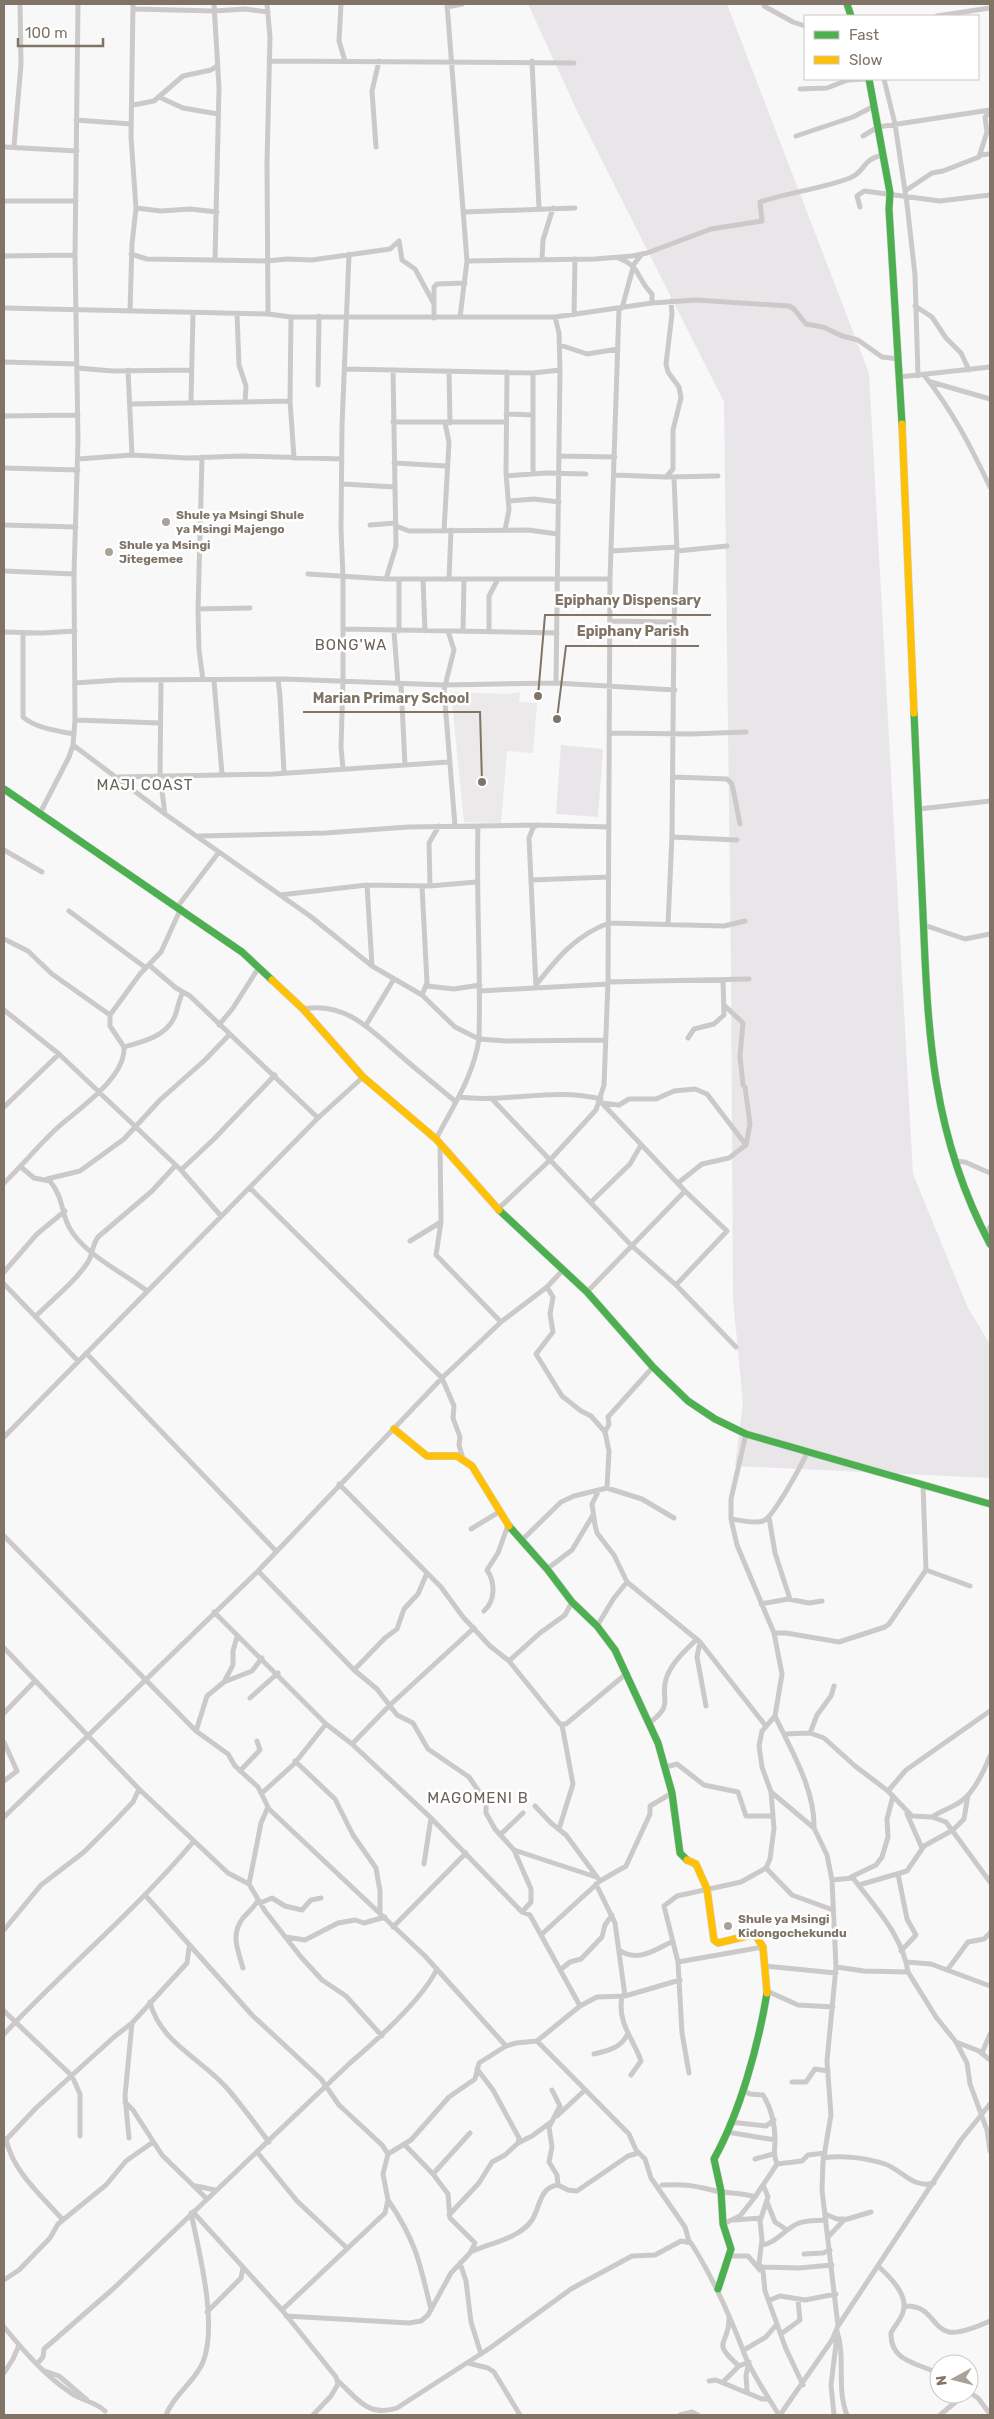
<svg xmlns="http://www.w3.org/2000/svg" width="994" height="2419" viewBox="0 0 994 2419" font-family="Rubik,sans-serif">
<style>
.built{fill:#ebe9ea}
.green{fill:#e9e6ea}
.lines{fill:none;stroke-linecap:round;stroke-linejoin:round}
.fast-casing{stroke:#d5d4d3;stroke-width:8}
.slow-casing{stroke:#d5d4d3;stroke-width:8}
.street{stroke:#cbcac9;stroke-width:5}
.fast{stroke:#4caf50;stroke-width:7}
.slow{stroke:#ffc107;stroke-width:7}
.poi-dot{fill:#a9a299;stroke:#fff;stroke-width:2}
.labels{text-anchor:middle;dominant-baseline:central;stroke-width:5;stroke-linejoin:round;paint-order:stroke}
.poi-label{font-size:12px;font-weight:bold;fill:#7f7466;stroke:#fff;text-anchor:start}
.quarter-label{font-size:15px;letter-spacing:1px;fill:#6b6258;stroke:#fff}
.leader{fill:none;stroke:#7f7466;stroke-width:2}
.callout-dot{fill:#7f7466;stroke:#fff;stroke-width:2}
.callout-label{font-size:14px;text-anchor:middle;font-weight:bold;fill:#7f7466;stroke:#fff;stroke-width:5;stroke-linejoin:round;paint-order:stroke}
</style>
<rect width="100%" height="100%" fill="#f8f8f8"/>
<!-- built -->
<path class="built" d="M451,692L507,694L520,692L519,702L537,703L533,753L507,751L501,823L464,822Z"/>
<!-- green -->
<path class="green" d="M528,4H727L869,373L913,1174L968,1308L990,1344V1478L735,1466L743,1403L733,1299L731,973L724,402L578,113Z
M561,745L603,749L598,817L556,814Z"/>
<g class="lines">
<defs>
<path id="fast" d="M847,4L851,16
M869,79L890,193L889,209L902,424
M914,713C917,780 920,847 923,914C928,1035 932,1135 990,1244
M4,789L242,952L272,980
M499,1210L587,1292L653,1367L688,1401L715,1419L746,1434L990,1504
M509,1526L547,1569L572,1602L597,1626L615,1650L658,1743L672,1793L680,1853L687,1860
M718,2289L731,2249L723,2224L721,2191L714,2159C740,2112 758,2047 767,1993"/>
<path id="slow" d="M902,424L914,713
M272,980L303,1009L363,1077L436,1139L499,1210
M394,1429L427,1456H457L472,1466L509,1526
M687,1860L696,1864L707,1889L714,1940L718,1943L751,1935L756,1936L763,1947L767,1993"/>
</defs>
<!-- fast casing -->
<use href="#fast" class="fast-casing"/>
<!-- slow casing -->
<use href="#slow" class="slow-casing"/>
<!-- street -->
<path class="street" d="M214,4L219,88L215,260
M267,4L270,37L267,163L268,314
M341,4L339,41L345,61
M447,4L467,261L460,317
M764,6L793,22L805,26
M447,7L462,4
M134,9L214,11L245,9L268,12
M937,16L990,8
M269,61L574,63
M532,61L539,208
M884,79L895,124L907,204L915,275L918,376
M800,89L827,88L848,80L866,79
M159,97L183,108L218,114
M133,105L154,101L183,76L211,70L217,66
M76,120L131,124
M796,136L853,117L874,106
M863,136L878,127L990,110
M14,146L21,64L20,4
M4,147L77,151
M376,147L372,91L379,61
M980,155L990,154
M905,191L932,173L943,171L979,157L987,132L985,117L990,112
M4,201H76
M860,207L857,196L864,191L940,201L990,195
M136,208L161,211L190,209L217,212
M464,212L575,208
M399,241L402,260L415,269L433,302
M131,254L147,259L267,261L287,259L312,260L390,249L399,241
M4,256L75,255
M618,258C641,266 636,278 652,294V303
M542,259L543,240L553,208
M467,261L595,259L632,256L647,253L711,229L762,221L760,202C790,192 821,189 850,178C867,171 860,160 883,155
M915,306L932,317L946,338L961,353L969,370
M4,308L268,314L291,317H555L652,303L696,300L789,306L794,309L806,324L823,327L842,336L858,340L882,357L899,359
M622,308L634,264L642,254
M130,311L132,244L136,208L131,137L133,4
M237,314L239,365L246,386L245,402
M574,315L575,259
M291,317L290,401L294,458
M555,317L559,333L560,370L556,683
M434,318V287L437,284L465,283
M560,345L587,354L618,349
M4,362L77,364
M77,368L113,371L190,370
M345,369L533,373L560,370
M128,370L132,455
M449,371L450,423
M533,373V474
M924,375C952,410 971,447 990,487
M899,377L990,367
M931,382L990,399
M318,385L319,316
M191,402L193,313
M131,404L290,401
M506,414L533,415
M4,416L78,415
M393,422H505
M559,456L615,457
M202,457L198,611L199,650L203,680
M78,459L132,455L187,458L242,456L342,459
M394,463L447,466
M4,468L78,470
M614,475L666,477L718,476
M506,476L546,473L586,474
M666,477L673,469V430L681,398L679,387L668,372L666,364L672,314L671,301
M343,484L395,487
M509,501L534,499L559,502
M4,525L76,527
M370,525L396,523
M396,526L409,531L528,530L558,534
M505,530L509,510L506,473L507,372
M444,531L449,442L445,423
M611,551L677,547
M677,551L727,546
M4,571L74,574
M308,574L386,579H610
M386,579L396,546L393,370
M399,579V631
M423,579L425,631
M449,579L451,530
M198,609L250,608
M611,621L674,622
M343,629L557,633
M394,631L398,684
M448,631L454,650L444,690L455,826
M463,631L464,579
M4,632L42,633L75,631
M489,632V596L497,581
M23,633V717C35,728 58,731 74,734
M278,679L280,696L284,773
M161,681L160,776L165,814
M214,681L222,774
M75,683L119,680L284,679L444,685L556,683L675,690
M401,684L405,765
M75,720L160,723
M610,733L690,734L746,732
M73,745L165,814L310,916L372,966L422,995L455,1027L479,1039C474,1075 452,1108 436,1139
M343,769L341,747L343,680V577L341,529L342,426L349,254
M118,777L274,774L449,762
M673,777L727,779L732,784L740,824
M919,809L990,801
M39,815L69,757L73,745L75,720L74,574L78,440L75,255L78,4
M478,826C476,897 481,968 479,1039L506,1041L605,1040
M199,836L325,833L408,827L538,825L609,827
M672,837L737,840
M4,850L42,872
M531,880L609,877
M367,885L372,966
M430,886L429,843L439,826
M280,895L367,885L430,886L476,882
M178,906L219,852
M69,911L146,968
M668,925L672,835L674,622L677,551L674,477
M924,925L965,939L990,934
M4,939L28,951L52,974L110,1015
M149,965L176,988L190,996L318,1118
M608,982L749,979
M536,985C557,958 576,935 609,923L724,926L745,921
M427,986L454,989L480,985
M536,988L529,838L533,828L537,825
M480,991L608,984
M422,995L427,983L422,886
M725,1006L743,1023L740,1056L743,1085
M303,1009C345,1001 371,1030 400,1055C418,1071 437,1086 456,1102
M4,1010L59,1054L181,1170L221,1216
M219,1025L233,1008L259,967
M366,1025L394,979
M688,1038L694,1029L714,1024L724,1015L723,980
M124,1047C142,1042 165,1037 174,1018C178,1010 178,1001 183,992
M459,1097C506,1103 554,1087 601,1099
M492,1099L631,1245L676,1285L736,1347
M600,1101L685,1191L727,1231L676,1285
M602,1103L619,1105L629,1099H656L674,1091L695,1089L707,1094L746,1145
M4,1107L59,1054
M440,1145L441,1222L436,1255L501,1322
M954,1161L965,1162L990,1173
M21,1167L34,1178L50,1181C64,1199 60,1209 69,1227C83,1254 124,1273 147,1291
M181,1170L214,1139L275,1075
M47,1179L80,1171L124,1139L161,1099L205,1060L229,1035
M4,1183C21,1167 37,1147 55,1130C75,1111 126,1079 124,1047L110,1026V1015L140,974L161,952L181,908
M678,1183L702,1164L729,1158L746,1145L750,1124L745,1087
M250,1188L442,1378L454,1406L453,1418L460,1437L459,1445L463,1459
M591,1202L630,1164L641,1145
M498,1209L550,1160L596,1110L604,1085L608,982L610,579L619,308
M985,1234L990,1227
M410,1241L441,1222
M4,1272L37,1234L65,1211
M4,1284L78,1361
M547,1287L553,1297L550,1314L553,1332L536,1354L562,1396L581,1411L591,1416L605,1432L609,1451L607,1488
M587,1292L685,1191
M36,1316C54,1298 74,1283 88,1262C93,1254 92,1245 98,1237L152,1191L175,1166
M86,1353L276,1551
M605,1432L609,1424L608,1417L653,1367
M746,1434L731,1499V1519L737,1545L774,1633L782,1674L775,1716L762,1731L759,1746L762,1767L771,1792L814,1828L827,1855L832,1880L836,1967L827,2061L831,2115L823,2162L822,2190L838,2326L832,2340L780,2415
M4,1437L318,1118L363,1077
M339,1484L441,1587L463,1617L490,1646L509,1661L560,1724H566L627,1673
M923,1485L926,1570L970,1586
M599,1490L592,1504L595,1525L597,1533L614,1555L627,1582L700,1642L765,1725
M769,1517L775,1553L790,1599
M731,1519C741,1520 753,1524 763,1521C773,1518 802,1464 807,1453
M471,1529L499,1512
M4,1536L196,1731L228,1754L235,1766L258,1787L269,1809L425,1956L506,2046
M521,1541L561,1502L574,1496L607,1488L642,1499L674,1518
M547,1569L572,1550L593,1515
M258,1571L354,1670L377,1689L397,1715L413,1723L428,1749L469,1777L486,1802V1813L495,1829L514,1850L531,1889V1902L522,1912
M761,1604L788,1599L809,1603L822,1601
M484,1611C496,1600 495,1582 487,1570L498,1553L508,1525
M214,1612L326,1724L352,1744L431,1818L522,1912L530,1915L580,2006
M597,1626L614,1598L627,1582
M774,1633H786L839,1642L885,1627L889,1624L926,1570
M700,1642L697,1657L706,1706
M4,1648L139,1789L228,1873L249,1884L265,1911L301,1957L322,1980L346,1996L382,2036
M509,1661L540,1633L565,1615L572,1602
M354,1670L385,1638L397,1629L404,1609L418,1594L427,1573
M224,1682L252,1671L262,1658
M250,1698L278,1673
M4,1713L34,1682
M775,1716C791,1750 815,1789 814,1828
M648,1724C677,1703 658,1700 667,1676C673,1661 686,1650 697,1639
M196,1731L207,1696L224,1682L233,1665V1651L237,1637
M810,1733L817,1715L831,1696L834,1686
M785,1734L810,1733L824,1738L855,1766L888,1791L912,1816L932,1817L946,1822L990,1882
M4,1742L17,1771L4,1781
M352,1744L390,1705L474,1628
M295,1761L335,1799L353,1835L376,1868L380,1891V1912
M666,1767L677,1764L704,1785L738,1792L746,1816H773
M240,1771L260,1750L257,1741
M888,1791L906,1770L990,1711
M262,1793L294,1764L326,1724
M535,1806L551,1823L566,1835L600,1881
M907,1814L922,1848
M4,1817L258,1571L442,1378L501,1322L547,1287L563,1270
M932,1817C941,1811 951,1808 960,1802C973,1794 984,1771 990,1756
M559,1829L573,1784L562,1725
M500,1835L523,1813
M514,1850L596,1877
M424,1864L431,1818
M766,1868L792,1895L833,1910
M898,1874L907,1919L916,1935L901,1951
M851,1877L876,1865L882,1857L888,1837L887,1819L893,1796
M832,1880L853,1878C874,1906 903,1936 908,1972
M249,1884L261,1823L268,1807
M596,1884L615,1923L625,1996
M859,1885L907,1871L924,1846L953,1830L964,1819L968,1795
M145,1895L252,2015L321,2079L339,2105L382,2145L388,2154L383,2174L388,2200L385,2213L282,2310
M260,1903L272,1898L285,1906L302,1910L311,1900L321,1898
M393,1927L466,1853
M4,1930L41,1885L84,1852L115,1821L133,1802L139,1789
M542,1934L600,1881L626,1866L650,1814V1806L672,1793
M286,1937L305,1940L338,1923L355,1920L364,1923L385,1917
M619,1950C638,1963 655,1950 673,1941
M678,1962L763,1947
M906,1962L931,1964L990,1986
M765,1966L836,1973
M836,1967L864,1971L908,1972L936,2017L956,2042L967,2063L970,2084L987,2130L990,2151
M243,1968C238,1950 230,1935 243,1918C248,1912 254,1908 258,1900
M948,1969L968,1942L984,1939L990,1933
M560,1970L570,1962L581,1959L602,1937L605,1925L612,1915
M767,1991L798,2005L833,2007
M622,1996C617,2023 633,2038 641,2061L631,2075
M150,2002C160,2042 200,2058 226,2087C241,2104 255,2124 269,2142
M4,2011L72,2076L80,2094V2136
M4,2034C66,1968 136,1910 194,1841
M537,2041L629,2134L636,2150L645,2159L651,2178L685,2227L689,2241
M956,2042L979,2051L990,2060
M982,2053L990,2034
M594,2054C607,2051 621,2048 627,2035
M689,2073L682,2033L678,1962L664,1906L677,1896L741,1882L766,1868L770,1859L774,1828L771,1792
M792,2082H806L815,2069L828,2071
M552,2090L560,2106L549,2127L552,2147L549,2162L557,2175L558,2185
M742,2090L750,2094L763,2095C772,2109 775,2124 775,2141C775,2149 773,2153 776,2161
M125,2102L133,2110L162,2155L206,2198
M557,2116L585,2090
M730,2122L766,2126L774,2120
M727,2132L775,2140
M129,2138L125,2096L132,2023
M6,2139C13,2172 41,2195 63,2220
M4,2142L36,2108L114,2037L132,2023L187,1963L189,1948
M518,2143L532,2136L551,2122
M257,2152L297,2201L347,2248
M388,2154L411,2140L449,2097L475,2079L479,2063L506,2046L516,2043L537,2041L580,2006L597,1997L625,1996L680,1980
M823,2158C842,2155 867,2158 885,2164C902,2170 913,2189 934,2183
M755,2159L773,2154
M433,2174L470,2133
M662,2185C684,2184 691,2185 712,2190C726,2194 741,2192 755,2197L777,2164L802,2161L808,2155L825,2153
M196,2186L215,2190
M764,2187L768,2197L760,2221L762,2240L759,2263L763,2271L765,2291L786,2349L803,2385
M388,2200C416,2241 420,2263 431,2310
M767,2202L775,2222L787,2230
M193,2212L282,2310L336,2377L338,2384L331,2396L313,2415
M825,2214L837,2219H845
M449,2215L479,2183L492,2162L505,2155L518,2143L519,2138L493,2090L477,2069
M734,2220L761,2218
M723,2224L740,2216L755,2197
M828,2237L844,2220L871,2212
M762,2245C778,2242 784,2229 799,2223C807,2220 817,2221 826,2220
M473,2251C491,2243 520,2238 532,2220C540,2208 539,2187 558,2185L568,2190L577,2191L628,2156L638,2153
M804,2254L823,2253L830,2250
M729,2256H748L760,2270
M460,2263L466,2281L471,2322L481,2354
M878,2266C889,2276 909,2295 903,2312C901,2320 894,2326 891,2333C890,2363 920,2363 939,2374
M760,2267L799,2268L832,2265
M4,2280L19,2270L50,2238L58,2224L106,2185L126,2161L153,2142
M770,2300L780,2296L805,2300L836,2294
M904,2306C933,2305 930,2327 949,2332C961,2334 979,2326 990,2321
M207,2312L241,2278L243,2268
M286,2316L409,2323L421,2321L428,2315L451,2273L470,2253L475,2243L450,2218L448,2194L433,2174L405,2145
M729,2317C730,2346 709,2340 739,2366
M838,2326L961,2140L990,2104
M4,2327C23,2350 45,2376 71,2393C82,2401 94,2401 105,2411
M837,2331C846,2359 836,2387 847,2415
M781,2334L800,2320L798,2300
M744,2350L766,2337L777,2324
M468,2363L488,2368L494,2372L520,2415
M37,2364L43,2357L44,2349L113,2289L350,2063C377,2040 422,2000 437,1969
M45,2371L59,2376L87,2400
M4,2373L13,2359L19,2345
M338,2381C357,2398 368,2418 397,2408L490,2348L571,2289L632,2256L655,2255L681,2241L691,2243C714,2279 731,2318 746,2358C755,2378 768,2397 779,2415
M709,2381L716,2380L762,2399H769
M723,2382L739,2366L749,2362
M747,2391L746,2375L749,2362
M969,2392L978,2398L990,2414
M166,2415C174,2394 195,2382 203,2362C218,2325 199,2251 191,2213
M680,2415L692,2412L698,2415
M834,2415L831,2385L837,2336
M940,2415L965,2394"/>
<!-- fast -->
<use href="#fast" class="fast"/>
<!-- slow -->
<use href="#slow" class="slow"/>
</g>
<!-- markers -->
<g class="poi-dot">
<circle cx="166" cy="522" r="5"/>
<circle cx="109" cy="552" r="5"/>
<circle cx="728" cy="1926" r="5"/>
</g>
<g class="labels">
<!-- poi labels -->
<g class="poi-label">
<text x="176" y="515">Shule ya Msingi Shule<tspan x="176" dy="14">ya Msingi Majengo</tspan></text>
<text x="119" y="545">Shule ya Msingi<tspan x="119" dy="14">Jitegemee</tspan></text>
<text x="738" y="1919">Shule ya Msingi<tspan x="738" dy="14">Kidongochekundu</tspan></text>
</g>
<!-- quarter labels -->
<g class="quarter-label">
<text x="351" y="645">BONG'WA</text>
<text x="145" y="785">MAJI COAST</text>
<text x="478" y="1798">MAGOMENI B</text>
</g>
</g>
<!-- callouts -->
<path class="leader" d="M538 696L545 615H711M557 719L566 646H699M482 782L480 712H303"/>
<g class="callout-dot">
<circle cx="538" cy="696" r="5"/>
<circle cx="557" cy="719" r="5"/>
<circle cx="482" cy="782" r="5"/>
</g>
<g class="callout-label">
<text x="628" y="605">Epiphany Dispensary</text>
<text x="633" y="636">Epiphany Parish</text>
<text x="391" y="703">Marian Primary School</text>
</g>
<!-- border -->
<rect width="994" height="2419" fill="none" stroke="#7f7466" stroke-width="10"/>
<!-- legend -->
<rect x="804" y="15" width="175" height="65" fill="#ffffff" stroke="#ccc7c2"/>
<rect x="814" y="31" width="25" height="8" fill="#4caf50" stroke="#ccc7c2"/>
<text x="849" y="40" font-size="15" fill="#7f7466">Fast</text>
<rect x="814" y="56" width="25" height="8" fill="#ffc107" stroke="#ccc7c2"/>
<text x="849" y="65" font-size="15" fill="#7f7466">Slow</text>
<!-- north arrow -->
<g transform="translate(954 2379) rotate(263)"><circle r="24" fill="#ffffff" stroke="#ccc7c2"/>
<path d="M0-4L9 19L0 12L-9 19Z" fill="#a9a299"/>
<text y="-8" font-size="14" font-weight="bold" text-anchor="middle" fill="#7f7466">N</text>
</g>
<!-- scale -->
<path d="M18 38v8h85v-8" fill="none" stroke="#7f7466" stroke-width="2.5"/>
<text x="25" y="38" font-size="15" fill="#7f7466" stroke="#ffffff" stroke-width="4" paint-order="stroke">100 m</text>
</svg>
